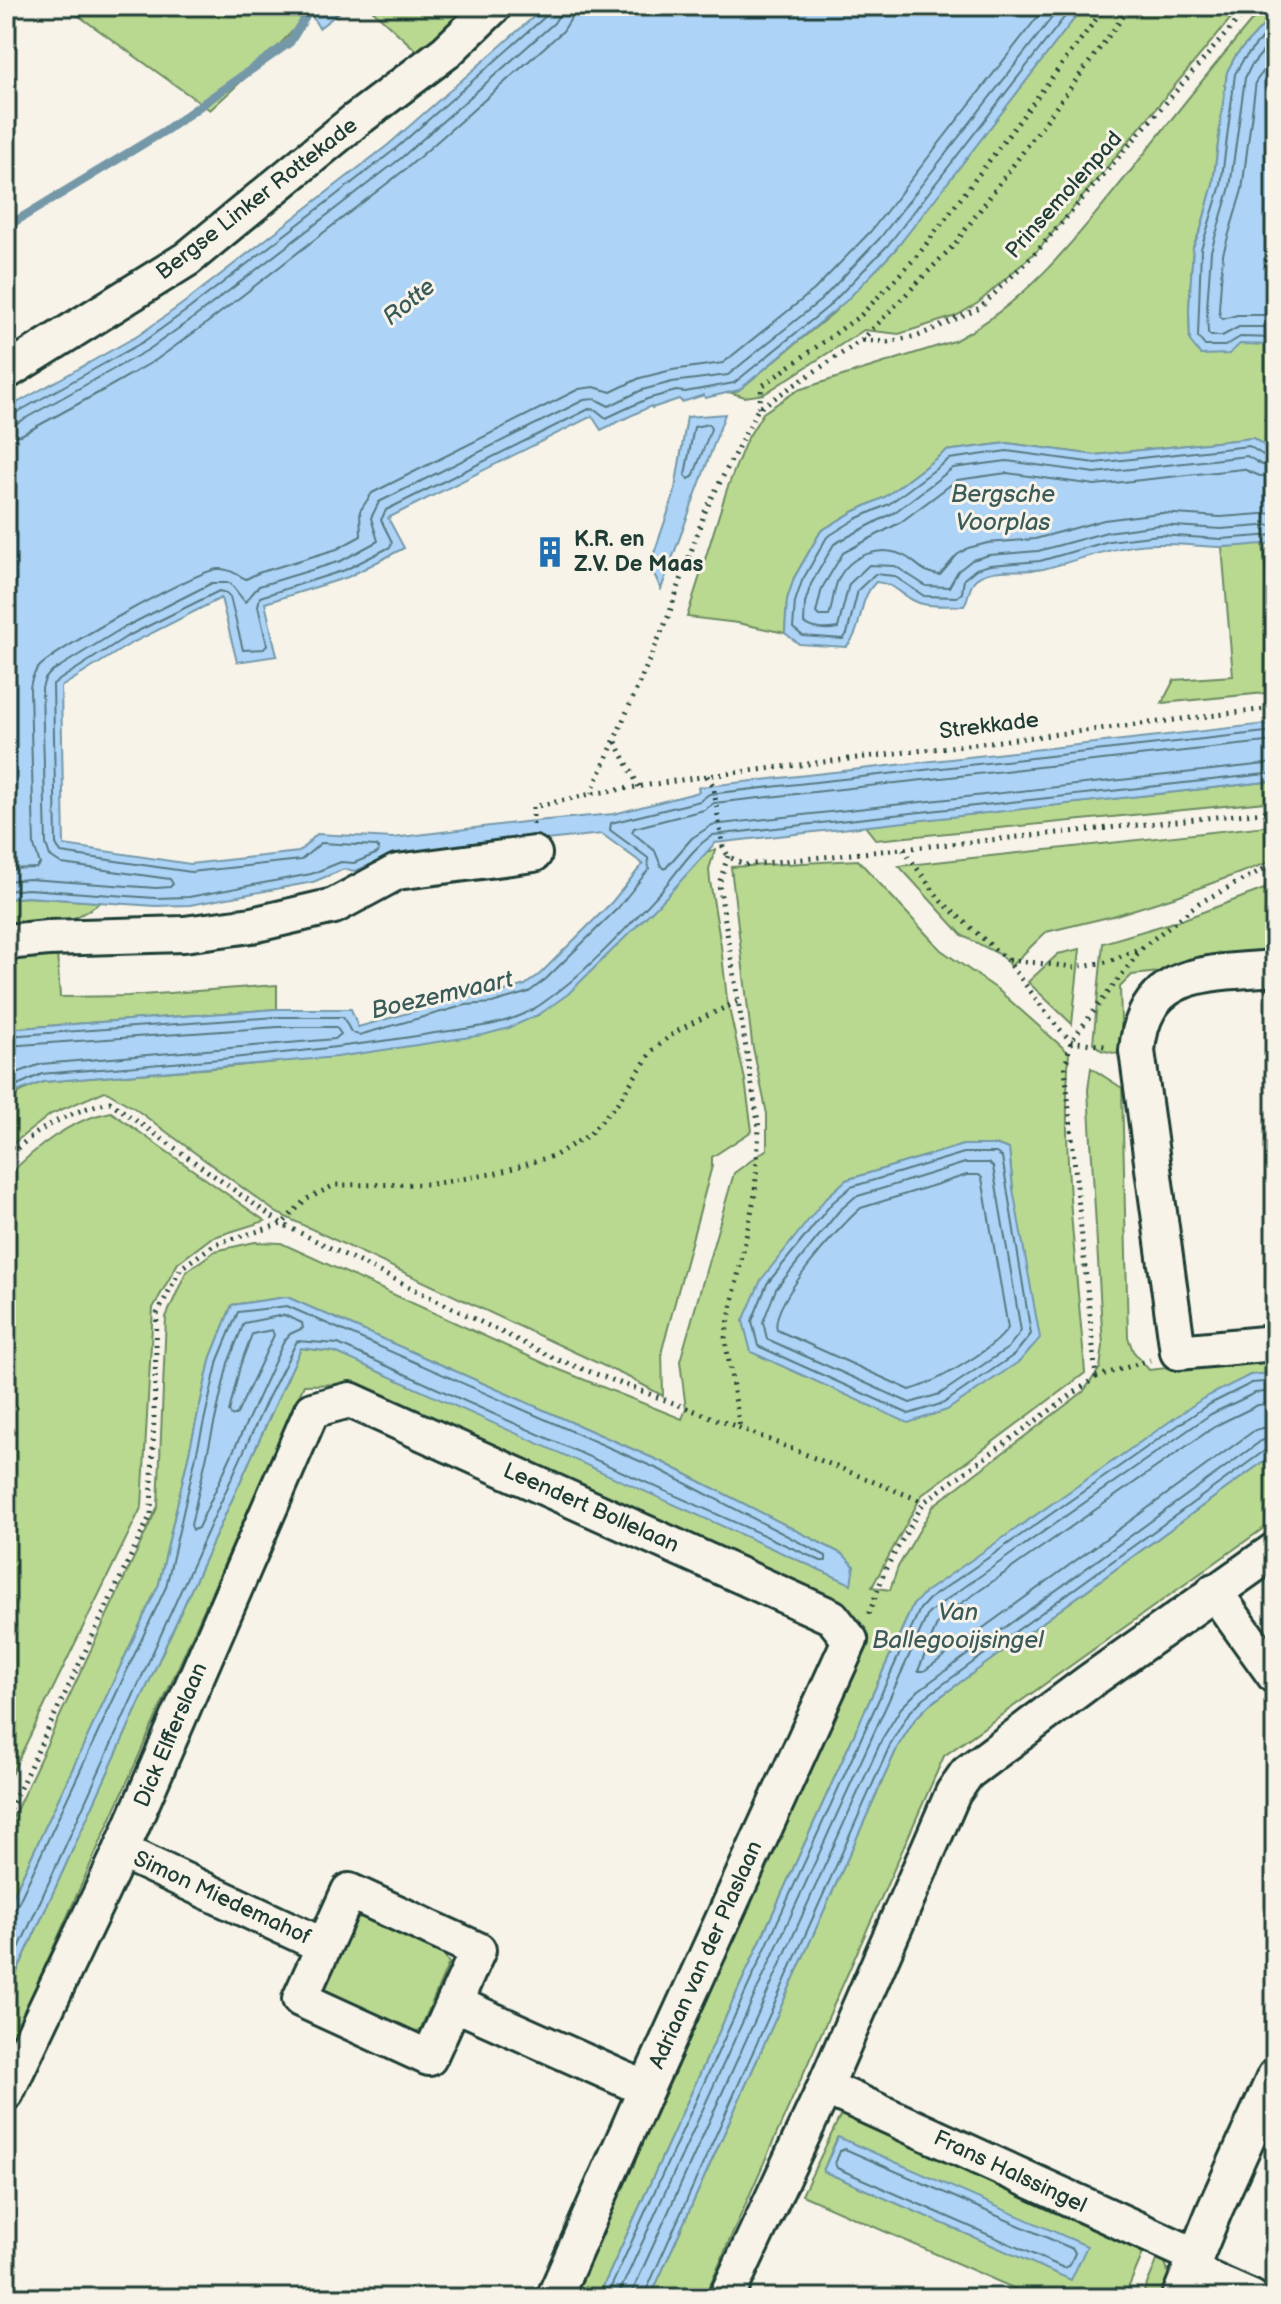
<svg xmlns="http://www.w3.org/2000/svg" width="1281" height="2304" viewBox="0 0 1281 2304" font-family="'Balsamiq Sans',sans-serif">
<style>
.green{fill:#b9d991;stroke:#6c8b62;stroke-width:2;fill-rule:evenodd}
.water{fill:#add4f7;stroke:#7498a9;stroke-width:2}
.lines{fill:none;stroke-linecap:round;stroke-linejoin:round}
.shore{stroke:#587982;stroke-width:2}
.stream{stroke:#7498a9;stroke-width:9}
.street-casing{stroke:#1f3d34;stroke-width:40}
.path{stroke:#1f3d34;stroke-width:5;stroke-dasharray:2 6;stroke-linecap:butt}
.street{stroke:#f7f3e8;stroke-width:34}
.labels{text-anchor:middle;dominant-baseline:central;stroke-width:6;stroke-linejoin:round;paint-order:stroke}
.street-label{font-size:22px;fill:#1f3d34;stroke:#f7f3e8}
.poi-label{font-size:22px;font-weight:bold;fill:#1f3d34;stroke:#f7f3e8;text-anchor:start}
.water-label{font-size:24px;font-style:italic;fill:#3b5b5b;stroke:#f7f3e8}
</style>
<rect width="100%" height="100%" fill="#f7f3e8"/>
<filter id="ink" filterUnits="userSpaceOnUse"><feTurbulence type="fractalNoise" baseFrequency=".0125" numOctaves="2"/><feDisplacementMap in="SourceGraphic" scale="16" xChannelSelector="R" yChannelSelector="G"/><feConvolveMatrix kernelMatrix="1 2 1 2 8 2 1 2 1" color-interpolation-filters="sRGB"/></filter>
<g filter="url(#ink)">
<!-- green -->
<path class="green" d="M65,6H316L268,57L210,110Z
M368,6H467L419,53Z
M1084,6H1241L1039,249L978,303L956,316L899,334L864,330L764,394L745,397L732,393L739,390L833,313L894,251Z
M1264,6H1275V13L1236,55L1227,72L1213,184L1201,229L1193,247L1189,309L1190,341L1275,345V444L1266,447L1253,438L1095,455L1007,443L946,451L885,497L853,512L821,531L794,578L787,600L785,633L738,623L687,617L727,489L746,441L763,413L798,390L954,341C1029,302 1081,232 1133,168C1176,113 1219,59 1264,6Z
M1263,543L1275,659V692L1162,703L1174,680L1233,676L1222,547Z
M1275,781V801L876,840L865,826Z
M1275,825V860L1177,896L1113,916L1046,932L1011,966L999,954L963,936L899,866Z
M715,850L709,869L710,881L721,946L727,999L745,1080L752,1131L712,1157V1166L662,1350L663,1396L632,1379L277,1213L134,1108L105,1091L51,1114L6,1149C6,1105 0,1098 43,1082C163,1071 284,1065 404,1046C453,1038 493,1035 540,1014L704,852Z
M858,860L941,950L997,989L1069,1053C1061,1155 1077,1270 1085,1373L922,1495L872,1587L890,1590L898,1567L934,1505L1083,1392L1100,1368L1103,1346L1088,1090L1091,1068L1122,1088L1128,1337L1133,1351L1149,1370L1275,1356V1373L1250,1375L913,1605L598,2298H574L867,1641L844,1605L347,1384L304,1385L6,2054V1996L301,1348L335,1352L844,1555L664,1463L287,1297L232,1305L211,1357L159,1584L6,1911V1832L158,1506L166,1317L186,1272L215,1251L255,1242L281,1243L550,1366L682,1419L686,1409L680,1361L734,1173L767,1149V1114L752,1043L731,867ZM963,1145H997L1009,1149L1013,1189L846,1180Z
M1275,885V959L1132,975L1120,987L1122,1055L1101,1050L1093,1043L1103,943L1184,919Z
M27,897L101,902C67,927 46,927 6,931V899Z
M1080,949L1072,1024L1028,982L1058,954Z
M57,953L60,997L128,996L277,985V1009L6,1029V956Z
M111,1112L265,1221L211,1238L178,1263L153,1308L142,1506L6,1785V1178C35,1148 69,1120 111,1112Z
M1275,1453V1520L944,1756L704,2298H650L898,1746L915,1719L929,1705Z
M363,1916L440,1950L449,1963L420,2030L408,2033L329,1998L322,1984L349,1922Z
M843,2110L1146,2246L1124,2298H1036L802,2195ZM837,2138L1086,2246L1071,2279L823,2171Z
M1160,2254C1171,2270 1170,2281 1162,2298H1141Z"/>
<!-- water -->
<path class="water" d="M316,6H348L319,28L309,11Z
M546,6H1084L935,199L894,251L846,301L739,390L705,398L704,395L682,402L679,399L652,408L651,406L601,430L592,416L388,518L404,548L348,577L265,603L277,656L237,662L221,598L130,644L61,687L64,845L190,864L299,852L317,834L393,838L524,822L614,814L699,792L698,787L1275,723V781L715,843L667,896L568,994L540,1014L509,1028L483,1035L337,1057L43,1082L14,1093L6,1104V1029L277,1009H351L358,1027L465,997L490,995L525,985L540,974L612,902L643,864L602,834L407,855L397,854L355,871L344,869L313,882L190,905L155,906L27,897L6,899V409L139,335L185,302L388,145Z
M1275,13V345L1240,344L1229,354L1201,355L1190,341L1189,309L1193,247L1201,229L1213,184L1227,72L1236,55Z
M725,414L661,589L650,565L674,495L687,417Z
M1253,438L1266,447L1275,444V543C1257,544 1238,547 1219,547C1192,546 1166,542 1139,545C1105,549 1075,561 1043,569C1023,573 992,566 976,579C970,583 969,597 964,606C951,605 935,607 923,604C903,600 899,584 876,582C856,601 865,628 846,647L799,644L785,633L787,600L794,578L821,531L853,512L885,497L946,451L1007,443L1095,455Z
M963,1145H997L1009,1149L1013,1189L1040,1338L1020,1361L947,1410L908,1423L751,1352L743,1321L761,1280L826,1198L846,1180Z
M287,1297L664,1463L844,1555L854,1566L851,1584L335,1352L301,1348L6,1996V1911L159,1584L211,1357L232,1305Z
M1275,1373V1453L929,1705L915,1719L898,1746L650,2298H598L913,1605L924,1593L1202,1399L1250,1375Z
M838,2137L1087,2246L1071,2280L823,2171Z"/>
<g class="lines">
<!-- shore -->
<path class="shore" d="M1275,23L1243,60L1235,74L1221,185L1201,249L1198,337L1205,346H1225L1240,337L1275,338
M1275,37L1251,66L1245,78L1230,187L1211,251L1207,309L1208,333L1211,336H1222L1239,327H1275
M1275,56L1256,81L1242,190L1223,254L1219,309L1220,316L1223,319L1237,315H1275
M6,415L14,414L143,342L190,308L393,151L547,15L550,6
M709,424L711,429L693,477L688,479L685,475L694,427Z
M6,425L17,423L148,350L196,316L400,159L554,23L559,15L560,6
M6,437L21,435L100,392L156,360L203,326L407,168L563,31L570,20L572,6
M1275,453L1263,455L1249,446L1095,463L1007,451L949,459L889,504L856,519L827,537L802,581L795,602L793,628L803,636L843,639L847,634L858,590L875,574L894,576L924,596L957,597L962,593L964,579L976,569L990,565L1040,561L1109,541L1159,535L1221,539L1275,535
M1275,463L1262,465L1247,456L1095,473L1007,461L953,468L895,512L834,544L811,584L805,603L804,623C811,630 828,630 838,628L849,584L869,565L895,566L926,586L949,587L958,571L972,560L989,555L1038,551L1107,532L1159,525L1221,529L1275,525
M1275,476H1260L1243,469L1095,485L1007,473L957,480L901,522L843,553L822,588L816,613L819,616H829C833,604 833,591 838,580C850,554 883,543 908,558C920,566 925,574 940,575L957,555L968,548L988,543L1035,539L1104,520L1159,513L1221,517L1275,513
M1275,741L714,803L704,810L634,828L632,832L655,851L661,866L665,869L692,838L712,825L1275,763
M6,869L36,868L40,864L34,846L30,688C31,679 34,672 40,666C58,648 196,571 218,569C229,568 237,575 246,579L258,573L337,549L361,536L360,511L372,493L579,389L594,387L611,392L640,378L672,370L723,363L814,290L871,231L1046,6
M6,881L29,879L156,888L170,887L173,884L170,879L62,864L50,856L46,844L42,688L45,679L51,672L121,629L212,583H230L245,602L259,586L341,561L378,541L371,518L379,502L584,400L595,399L609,406L642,390L672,382L728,375L821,300L880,238L1061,6
M6,891L28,889L155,898L189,897L311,874L341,862L354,863L378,853L379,849L376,846L321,843L301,860L191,872L61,853L56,844L53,684L126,637L219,591L226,593L230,597L243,650L264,649L267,645L258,606L260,597L345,570L390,547L392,542L381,520L386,510L589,409L596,410L606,418L647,399L676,391L685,392L734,383L828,307L888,245L1073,6
M6,1036L277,1017H343L351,1032L359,1035L466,1005L492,1003L529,992L546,979L618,908L649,869L648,858L610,830L611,823L700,801L709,794L1275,731
M6,1046L278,1027H336L341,1034L335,1039L41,1064L6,1077
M6,1090L42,1074C169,1063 297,1055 423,1035C462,1028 506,1028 540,1005C584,975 623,932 659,893C677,874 690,849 713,835L1275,773
M964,1153H996L1002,1157L1031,1334L1014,1355L944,1403L909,1414L758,1346L752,1321L767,1284L832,1203L851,1187Z
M965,1163H989L993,1167L1021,1331L1008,1348L940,1394L910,1403L767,1339L763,1322L776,1289L839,1211L855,1197Z
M967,1175H979L982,1178L1008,1328C995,1349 935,1383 910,1390L777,1330C769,1304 840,1226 861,1208Z
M284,1315L302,1323L303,1328L290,1334L284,1341L198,1528L193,1530L191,1525L228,1363L244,1323Z
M272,1330L274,1335L237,1414L232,1416L229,1412L240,1366L252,1334Z
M1275,1403L1258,1405L1217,1425L943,1616L938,1622L918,1671H924L1255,1430L1275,1425
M6,1912L13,1911L17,1906L166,1587L218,1360L238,1312L287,1306L660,1470L826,1556V1561H821L338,1344L297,1341L267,1400L6,1977
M845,2149L1073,2249L1075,2253L1069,2266L1064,2268L837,2168L835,2163L840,2151Z
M606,2298L920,1609L929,1599L1206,1406L1252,1383L1275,1381
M617,2298L928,1614L936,1607L1211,1414L1255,1393L1275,1391
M633,2298L634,2288L882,1739L901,1708L919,1690L1261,1441L1275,1437
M643,2298L891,1743L908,1714L924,1698L1267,1449L1275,1447"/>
<!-- stream -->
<path class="stream" d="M6,227L166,130L290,42L309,11"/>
<defs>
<path id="street" d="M6,372L187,259L356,120L446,52L494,6
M6,942L48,938L184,934L252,925L334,906L397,872L534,854
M1275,968C1209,974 1144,967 1137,1051L1178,1352L1275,1343
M1214,1591L1275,1676
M121,1851L324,1946
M349,1891L478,1950L429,2058L300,1999Z
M454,2003L646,2089
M825,2087L1196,2256
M6,2093L121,1851L312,1410L350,1400L832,1617L850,1640L646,2089L554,2298
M1191,2271L1252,2298
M726,2298L825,2087L953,1793L967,1773L1090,1681L1275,1550
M1179,2298L1215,2209L1275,2076"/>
</defs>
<!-- street casing -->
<use href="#street" class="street-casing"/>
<!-- path -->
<path class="path" d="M863,340L887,342L918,336L980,308L1038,250L1250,6
M759,408L762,386L861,315L918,255L1106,6
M616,742L639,787
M707,776L713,785L723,847L728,856L744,865L1275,811
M591,794L668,617L706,509L758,409L862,340L954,245L1131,6
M533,825V807L591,794L707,776L1275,708
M903,849L941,901L1007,960L1054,1023L1071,1041L1105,1046
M728,856L719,884L759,1128L755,1194L725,1338L740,1428
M1009,960L1074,967L1107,962L1143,947L1199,903L1275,863
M6,1160C32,1130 72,1110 110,1102L282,1224L305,1200L335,1185L432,1184L497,1173L556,1155L590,1134L618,1102L652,1051L674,1033L696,1021L737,1002
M1096,1377L1150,1360
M869,1614L885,1570L924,1502L1096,1377L1065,1068L1071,1041L1143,947
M6,1817L151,1514L157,1314L181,1268L215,1244L282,1224L556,1359L740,1428L924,1502"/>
<!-- street -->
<use href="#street" class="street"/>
</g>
</g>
<!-- icons -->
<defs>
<symbol id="building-bare" viewBox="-9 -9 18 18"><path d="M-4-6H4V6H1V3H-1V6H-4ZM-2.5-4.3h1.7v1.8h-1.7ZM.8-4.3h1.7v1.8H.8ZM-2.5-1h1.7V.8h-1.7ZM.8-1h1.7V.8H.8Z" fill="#1f6fb2" stroke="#f7f3e8" stroke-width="2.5" paint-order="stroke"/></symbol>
</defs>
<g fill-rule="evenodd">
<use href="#building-bare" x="528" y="530" width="44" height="44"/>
</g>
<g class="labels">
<!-- street labels -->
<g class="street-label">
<text transform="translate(1064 195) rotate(-48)">Prinsemolenpad</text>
<text transform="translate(257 199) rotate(-38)">Bergse Linker Rottekade</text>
<text transform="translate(989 726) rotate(-7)">Strekkade</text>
<text transform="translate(591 1508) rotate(24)">Leendert Bollelaan</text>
<text transform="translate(171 1735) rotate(-67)">Dick Elfferslaan</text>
<text transform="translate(222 1898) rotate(25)">Simon Miedemahof</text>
<text transform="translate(706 1955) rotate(-66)">Adriaan van der Plaslaan</text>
<text transform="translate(1010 2172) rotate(25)">Frans Halssingel</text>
</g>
<!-- poi labels -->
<g class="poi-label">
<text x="574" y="539">K.R. en<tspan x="574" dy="25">Z.V. De Maas</tspan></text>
</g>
<!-- water labels -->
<g class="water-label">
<text transform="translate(409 302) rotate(-39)">Rotte</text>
<text x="1003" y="494">Bergsche<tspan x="1003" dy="28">Voorplas</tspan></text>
<text transform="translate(442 995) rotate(-13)">Boezemvaart</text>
<text x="958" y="1612">Van<tspan x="958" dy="28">Ballegooijsingel</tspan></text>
</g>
</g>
<!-- margin -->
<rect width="1281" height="2304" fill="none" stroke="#f7f3e8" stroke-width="32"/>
<rect x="16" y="16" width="1249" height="2272" fill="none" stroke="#1f3d34" stroke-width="3" filter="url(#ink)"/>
</svg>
